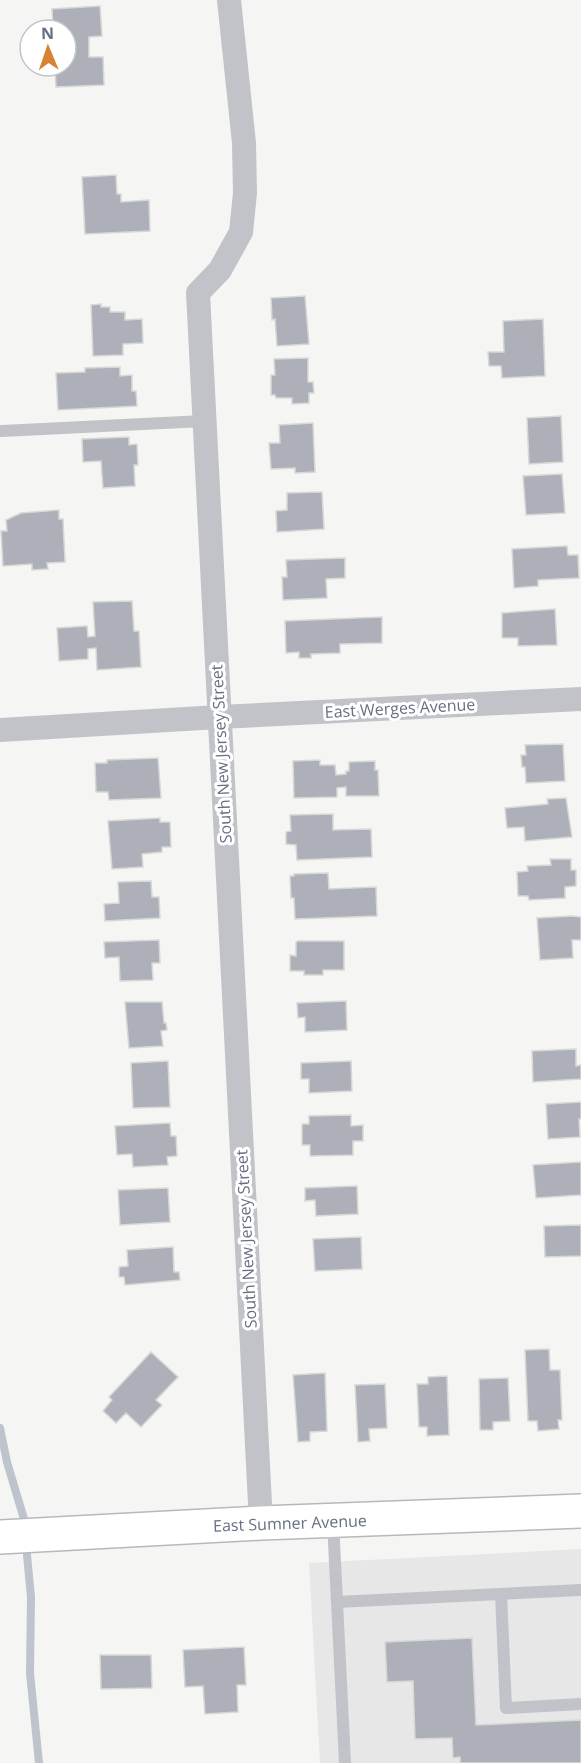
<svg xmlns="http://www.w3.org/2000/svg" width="581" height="1763" viewBox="0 0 581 1763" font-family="'Open Sans',sans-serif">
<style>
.built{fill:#e6e7e6}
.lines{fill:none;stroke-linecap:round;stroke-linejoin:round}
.stream{stroke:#bec4cb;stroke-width:8}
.building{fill:#adb0b8;stroke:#d7d7d5;stroke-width:1.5}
.secondary-casing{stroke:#b6b8be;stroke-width:36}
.lane{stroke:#c1c3c8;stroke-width:12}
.street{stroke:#c1c3c8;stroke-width:24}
.secondary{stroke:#fff;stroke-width:33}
.labels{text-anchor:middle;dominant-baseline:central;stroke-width:6;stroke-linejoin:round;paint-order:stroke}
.street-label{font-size:16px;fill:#676f82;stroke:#fff}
</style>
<rect width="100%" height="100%" fill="#f5f6f3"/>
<!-- built -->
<path class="built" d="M581,1549V1763H320L309,1563Z"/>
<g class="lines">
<!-- stream -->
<path class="stream" d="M0,1428L7,1462L24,1519
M27,1555L31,1597L30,1673L39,1763"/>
</g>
<!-- building -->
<path class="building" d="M100,6L102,36L89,37V57H103L104,85L56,87L55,66H66V30H53L52,9Z
M116,175L117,194H121V202L149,200L150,231L85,234L82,177Z
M305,296L309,344L277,346L275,319L272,320L271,298Z
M101,304V307H110V312H125V320L142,319L143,343L123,344V355L93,356L91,305Z
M543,319L545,376L502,378L501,366H489L488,352H504L503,321Z
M308,358V382H313L314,393H309V403L292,404V398H276L275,395H271V375H275L274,359Z
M120,367V376L132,375V391H136L137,406L58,410L56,373L85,372V368Z
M561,416L563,462L529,464L527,418Z
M313,423L315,472L295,473V468L271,469L269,443H280L279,425Z
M129,437V445L137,444L138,465H134L135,486L103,488L101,461L83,462L82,439Z
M562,474L565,513L526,515L523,476Z
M322,492L324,529L277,532L276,511L287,510V493Z
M59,510V519H63L65,562L47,563L48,569L32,570V564L3,566L1,531H7L6,520L21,513Z
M567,546L568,555H578L579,578L538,580V586L514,588L512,549Z
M345,558V578L326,579L327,598L283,600L282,577H287L286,560Z
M132,601L134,631H139L141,667L97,670L96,648L88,649V659L59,661L57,628L87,626L88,637L95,636L93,602Z
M555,609L557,645L518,646V638H502V613Z
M382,617V643L340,644V653L311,654V658H299V652L286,653L285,621Z
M563,744L565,781L526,783L525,767H522L521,755H526L525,745Z
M158,758L161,798L109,800L108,792H96L95,763H107V760Z
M320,760V765H335L336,775L346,774V771H349V762L375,761V770H378L379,796H346V787L337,788V797L294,798L293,761Z
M566,798L572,837L525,841L524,827L507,828L505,808L548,804L547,799Z
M333,814V830L371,829L372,857L297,860L296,845L286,844V832L291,831L290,815Z
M160,818V822H170L171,847H162V852L142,854L143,867L112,869L108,821Z
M550,859H571V870H576V886L565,887V898L529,900L528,896H518L517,872L528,871L527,866L551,865Z
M328,873L329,889L376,887L377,916L295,919L294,898H291L290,876H294V874Z
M151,881L152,897H159L160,918L105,921L104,904L119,903L118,882Z
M571,916L581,917V940H572L573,958L540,960L537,918Z
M159,940L160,963H152L153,980L120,981L119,957L105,958L104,942Z
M298,941H344V970H323V975H304V971H290V955L296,956V942Z
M346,1001L347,1030L305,1032V1017L298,1018L297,1003Z
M125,1002H162L164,1023H166L167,1030L161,1031L163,1046L129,1048Z
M576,1049V1066L581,1065V1079L533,1082L532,1051Z
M168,1061L170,1107L133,1108L131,1063Z
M351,1061L352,1091L309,1093V1079H301V1063Z
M581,1102V1119H579L580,1137L548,1139L546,1104Z
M351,1115V1126L363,1125V1141H353V1155L310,1156V1145H302V1124H309V1116Z
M170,1123L171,1136H176L177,1156L167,1157L168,1165L133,1167L132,1154L117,1155L115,1126Z
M581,1162V1195L536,1198L533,1165Z
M357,1186L358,1214L316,1216L315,1200L305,1201V1188Z
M168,1188L170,1222L120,1225L118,1190Z
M581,1225V1256L545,1257L544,1226Z
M361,1237L362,1269L315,1271L313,1239Z
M173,1247L174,1272H179L180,1280L125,1285L124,1277H119V1267L128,1266L127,1250Z
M549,1349L550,1370H560L562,1420H558L559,1429L538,1431L537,1421H528L525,1350Z
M151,1352L178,1377L156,1400L162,1405L141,1427L126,1413L116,1423L103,1411L112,1400L109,1397Z
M325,1373L327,1431L310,1432V1441L298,1442L293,1375Z
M447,1376L449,1435L427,1436V1427H419L417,1384H428V1377Z
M508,1378L510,1421L493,1422V1430H480L479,1379Z
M385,1384L387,1428L369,1429L370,1441L358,1442L355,1385Z
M472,1638L476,1725L581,1720V1763H460V1757L453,1758L452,1738L415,1739L413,1681L387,1682L385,1642Z
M244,1647L246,1685H237L238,1712L205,1714L203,1686L185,1687L183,1650Z
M100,1655H151L152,1688L101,1689Z"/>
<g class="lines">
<defs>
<path id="secondary" d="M0,1537L261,1523L581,1511"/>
</defs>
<!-- secondary casing -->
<use href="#secondary" class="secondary-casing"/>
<!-- lane -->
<path class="lane" d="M2,431L204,421
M333,1522L345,1763
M501,1594L506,1708L581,1704
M337,1602L581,1590"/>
<!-- street -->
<path class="street" d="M229,0L244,143L245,193L241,232L220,270L198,293L261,1523
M0,730L219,717L581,699"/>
<!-- secondary -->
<use href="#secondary" class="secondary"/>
</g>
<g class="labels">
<!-- street labels -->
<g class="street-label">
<text transform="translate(400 708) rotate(-3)">East Werges Avenue</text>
<text transform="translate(221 754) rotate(-93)">South New Jersey Street</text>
<text transform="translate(246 1239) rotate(-93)">South New Jersey Street</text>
<text transform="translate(290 1523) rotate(-2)">East Sumner Avenue</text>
</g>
</g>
<!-- north arrow -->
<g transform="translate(48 48) rotate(358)"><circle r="28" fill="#ffffff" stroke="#c2c5cd" stroke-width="1.5"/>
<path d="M0-4.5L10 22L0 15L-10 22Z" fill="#d68333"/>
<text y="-9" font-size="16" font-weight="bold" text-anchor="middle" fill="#676f82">N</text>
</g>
</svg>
